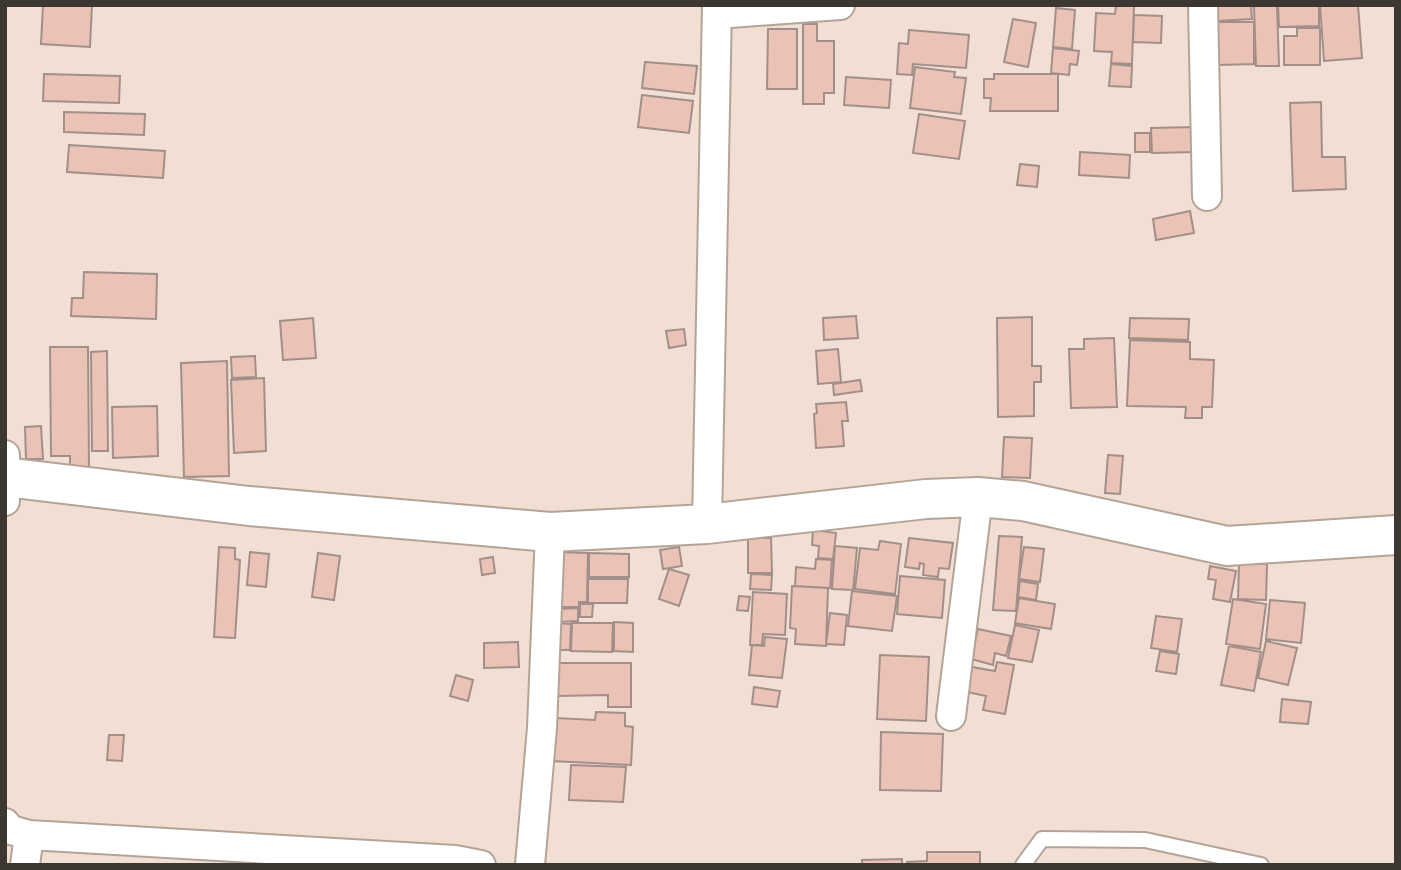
<svg xmlns="http://www.w3.org/2000/svg" width="1401" height="870" viewBox="0 0 1401 870" font-family="'PT Sans Narrow',sans-serif">
<style>
.building{fill:#eac3b6;stroke:#a38f89;stroke-width:2}
.lines{fill:none;stroke-linecap:round;stroke-linejoin:round}
.lane-casing{stroke:#b4a497;stroke-width:18}
.street-casing{stroke:#b4a497;stroke-width:32}
.secondary-casing{stroke:#b4a497;stroke-width:42}
.lane{stroke:#fff;stroke-width:14}
.street{stroke:#fff;stroke-width:28}
.secondary{stroke:#fff;stroke-width:38}
</style>
<rect width="100%" height="100%" fill="#f0dfd2"/>
<!-- building -->
<path class="building" d="M43,5H92L90,47L41,44Z
M1116,5H1134L1132,64L1111,63L1112,52L1094,51L1096,13L1115,14Z
M1217,5H1251L1252,19L1217,21Z
M1254,5H1277L1279,66H1256Z
M1278,5H1319V26L1279,27Z
M1320,5H1358L1362,58L1324,61Z
M1056,8L1075,10L1072,49L1053,47Z
M1134,15L1162,16L1161,43L1133,42Z
M1013,19L1036,23L1028,67L1004,62Z
M1216,22H1254V64L1217,65Z
M803,24H817V41H834V93H824V104H803Z
M1297,28H1320V65H1284V36H1297Z
M768,29H797V89H767Z
M909,30L969,35L966,68L913,64L912,75L897,74L899,43L908,44Z
M1053,48L1079,51L1077,65L1070,64L1069,75L1051,73Z
M645,62L697,66L694,94L642,88Z
M1111,64L1132,66L1131,87L1109,86Z
M915,67L955,72L954,77L966,78L961,114L910,108Z
M44,74L120,76L119,103L43,101Z
M994,74H1058V111H990L991,98H984V79H994Z
M846,77L891,80L889,108L844,105Z
M642,95L693,101L689,133L638,127Z
M1321,102L1322,157H1345L1346,189L1293,191L1290,103Z
M64,112L145,114L144,135L64,132Z
M919,114L965,121L959,159L913,153Z
M1195,127V152L1152,153L1151,128Z
M1135,133H1150V152H1135Z
M69,145L165,151L163,178L67,172Z
M1080,152L1130,155L1129,178L1079,175Z
M1020,164L1039,166L1037,187L1017,185Z
M1190,211L1194,233L1156,240L1153,219Z
M84,272L157,274L156,319L71,316L72,298H83Z
M856,316L858,338L824,340L823,318Z
M1032,317V366H1041V382H1034V416L998,417L997,318Z
M313,318L316,358L283,360L280,321Z
M1130,318L1189,319L1188,340L1129,338Z
M684,329L686,345L669,348L666,331Z
M1114,338L1117,407L1071,408L1069,349H1084V339Z
M1130,340L1190,342V359L1214,360L1212,407H1202V418H1185L1186,407L1127,406Z
M50,347H88L89,468H70V456H51Z
M838,349L841,382L818,384L816,351Z
M107,351L108,451H92L91,352Z
M255,356L256,377L232,378L231,357Z
M227,361L229,476L184,477L181,363Z
M264,378L266,451L234,453L231,380Z
M860,380L862,391L834,395L833,384Z
M846,402L848,421H842L844,446L816,448L814,414L817,413L816,404Z
M157,406L158,456L113,458L112,407Z
M41,426L43,459H26L25,427Z
M1004,437L1032,438L1030,478L1002,477Z
M1108,455L1123,456L1120,494L1105,493Z
M813,530L836,533L833,559L818,558L819,546L812,545Z
M999,536L1022,537L1016,611L993,610Z
M748,538H771L772,573H748Z
M909,538L953,543L949,569L939,568L938,577L923,575L924,564L920,563L919,569L905,567Z
M880,541L901,544L895,594L855,589L860,548L878,550Z
M835,546L857,548L853,590L832,589Z
M219,547L235,548V559L240,560L235,638L214,637Z
M679,547L682,566L663,569L660,550Z
M1024,547L1044,549L1040,582L1019,579Z
M250,552L269,554L266,587L247,585Z
M557,552L588,553L587,602H579V607H556Z
M318,553L340,556L334,600L312,597Z
M589,553L629,554V577H589Z
M493,557L495,573L482,575L480,559Z
M816,559L832,560L830,588L795,586L796,567L815,569Z
M1239,564H1267L1266,600L1238,599Z
M1210,566L1236,571L1230,602L1213,599L1216,580L1208,579Z
M669,569L689,575L679,606L659,599Z
M751,574L772,575L771,590L750,589Z
M900,576L945,580L942,618L897,614Z
M588,579H628L627,603H588Z
M1020,581L1038,584L1036,600L1018,597Z
M792,586L828,588L826,646L795,644L796,629L790,628Z
M852,591L897,596L892,631L848,626Z
M753,592L787,594L785,635L763,634L762,645H750Z
M739,596L750,597L748,611L737,610Z
M1019,598L1055,604L1051,629L1015,623Z
M1233,599L1266,604L1260,649L1226,644Z
M1270,600L1305,603L1301,643L1266,639Z
M580,604H593L592,617H580Z
M578,608V621L559,622V609Z
M830,613L847,615L844,645L826,644Z
M1156,616L1182,619L1177,652L1151,648Z
M614,622L633,623V652L614,651Z
M555,623L571,624L570,650H554Z
M572,623H613L612,652L571,651Z
M1015,625L1039,630L1032,662L1008,658Z
M978,629L1011,636L1006,656L995,653L993,665L971,659Z
M765,637L787,639L782,678L749,675L752,645L764,646Z
M1266,641L1297,648L1288,685L1258,678Z
M518,642L519,667L484,668V643Z
M1229,646L1261,652L1254,691L1221,685Z
M1160,651L1179,654L1176,674L1156,671Z
M880,655L929,657L926,721L877,719Z
M997,662L1014,665L1005,714L983,710L986,696L967,692L972,667L995,671Z
M558,663H631V707H608V695L558,696Z
M456,675L473,680L468,701L450,696Z
M754,687L780,691L777,707L752,704Z
M1282,699L1311,702L1308,724L1280,722Z
M596,712L625,713V726L633,727L631,765L552,761L555,718L595,720Z
M881,732L943,734L941,791L880,790Z
M109,735H124L122,761L107,760Z
M571,765L626,767L623,802L569,800Z
M927,852H980V865H907V862L927,861Z
M902,859V865H862V860Z"/>
<g class="lines">
<defs>
<path id="lane" d="M1023,865L1042,839L1145,840L1261,865"/>
<path id="street" d="M1203,5L1207,196
M717,14L840,5
M5,455V501
M707,524L717,5
M951,716L978,497
M5,823L11,830L29,835L455,860L481,865
M25,865L29,835
M530,865L542,728L550,532"/>
<path id="secondary" d="M5,477L249,506L550,532L707,524L926,499L978,497L1023,501L1227,546L1396,535"/>
</defs>
<!-- lane casing -->
<use href="#lane" class="lane-casing"/>
<!-- street casing -->
<use href="#street" class="street-casing"/>
<!-- secondary casing -->
<use href="#secondary" class="secondary-casing"/>
<!-- lane -->
<use href="#lane" class="lane"/>
<!-- street -->
<use href="#street" class="street"/>
<!-- secondary -->
<use href="#secondary" class="secondary"/>
</g>
<!-- border -->
<rect width="1401" height="870" fill="none" stroke="#3d3731" stroke-width="14"/>
</svg>
